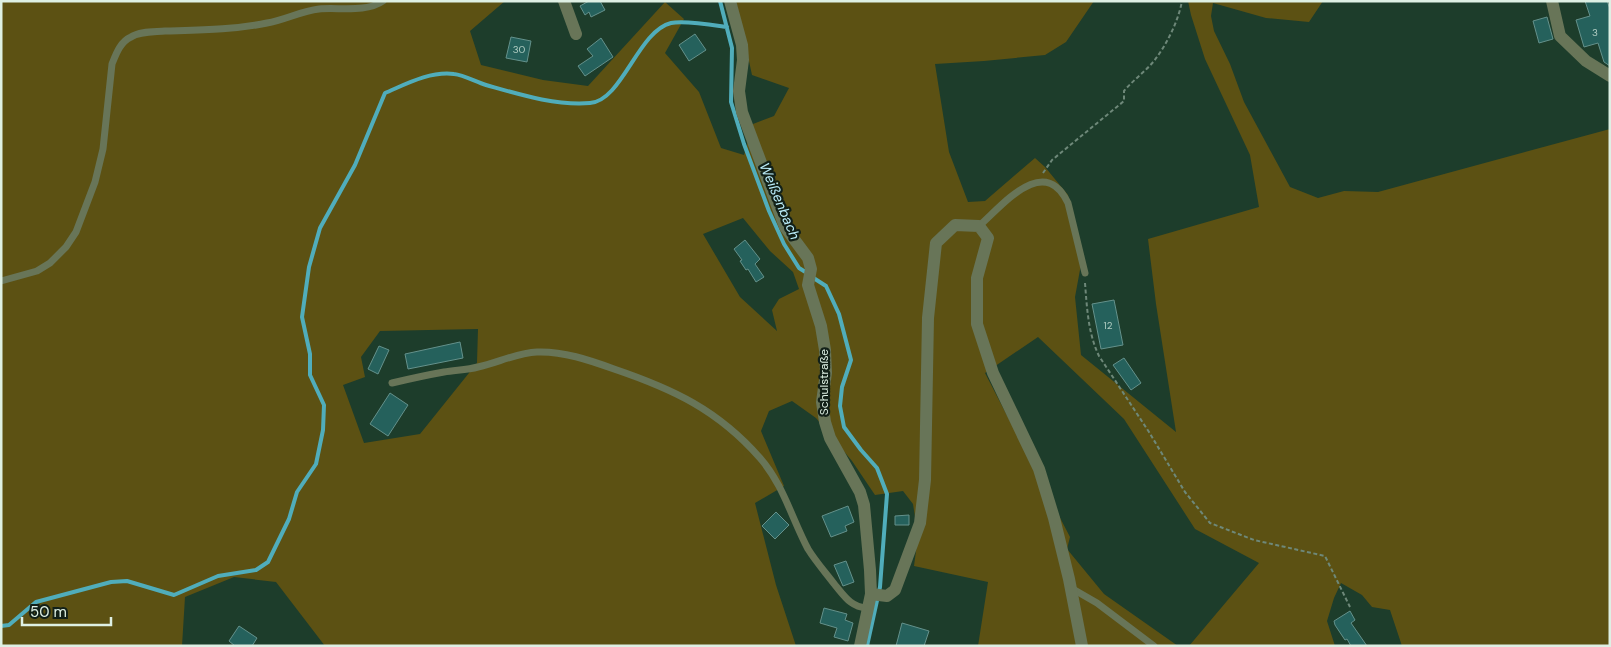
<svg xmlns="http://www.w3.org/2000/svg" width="1611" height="647" viewBox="0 0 1611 647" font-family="'DM Sans',sans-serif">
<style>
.green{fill:#5c5113;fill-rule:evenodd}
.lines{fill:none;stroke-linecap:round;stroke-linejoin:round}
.stream{stroke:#50adbb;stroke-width:4}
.building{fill:#25615c;stroke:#64918b}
.path{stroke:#6e8879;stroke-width:2;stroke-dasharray:4 2.5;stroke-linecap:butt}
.service{stroke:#687558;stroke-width:7}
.minor{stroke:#687558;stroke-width:12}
.labels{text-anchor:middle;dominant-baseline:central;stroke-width:4.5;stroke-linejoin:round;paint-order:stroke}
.number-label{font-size:10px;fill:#b0ccc2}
.street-label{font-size:12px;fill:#def0e4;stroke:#122018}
.water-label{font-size:14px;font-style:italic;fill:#baecf9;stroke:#122018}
</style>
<rect width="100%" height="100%" fill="#1d3d2b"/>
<!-- green -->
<path class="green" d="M1,1H505L470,31L481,65L543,80L588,86L665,2L684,19L665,53L699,92L721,148L744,155L753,124L774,116L789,88L752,75L736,1H1094L1066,42L1045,55L984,61L935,64L949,152L968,202L985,201L1035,158L1045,167L1068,195L1082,259L1075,297L1081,355L1176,432L1156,304L1148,239L1259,207L1250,155L1205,59L1191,15L1188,1H1323L1309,22L1266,18L1213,3L1211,16L1214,31L1230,64L1244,102L1290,187L1318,198L1344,191L1378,192L1610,129V646H1402L1390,610L1372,607L1362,595L1341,583L1334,598L1327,621L1335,646H1189L1259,563L1195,529L1124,419L1038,337L985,373L1070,537L1067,549L1104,594L1178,646H978L988,582L914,566L918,536L913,504L903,491L875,495L852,461L816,418L792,401L769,411L761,431L784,486L755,503L776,585L796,646H325L276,582L234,577L185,597L182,646H1ZM743,218L770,251L793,272L799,289L779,299L772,310L777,331L740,297L703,234ZM478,329L477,363L420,434L364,443L343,385L365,377L361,357L380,331Z"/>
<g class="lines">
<!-- stream -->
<path class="stream" d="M720,1L732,48L731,102L744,144L769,211L784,244L799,268L807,273
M812,277L826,286L839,314L851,360L842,387L840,406L844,427L861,450L877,468L887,494L880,587L867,646
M1,626L9,625L36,602L111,582L127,581L174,595L218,576L256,570L268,562L289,519L297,492L316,464L323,430L324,405L310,375V354L302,317L309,267L320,228L355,165L385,93C406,84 430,71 454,74C464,75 476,82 486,85C518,94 556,106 590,103C622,101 638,31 671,23C684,20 713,25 727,27"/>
</g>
<!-- building -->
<path class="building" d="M589,1H600L605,10L591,17L589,12L585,15L580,6Z
M1585,1H1607L1610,9V66L1604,62L1598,43L1584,47L1576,20L1590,16Z
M1547,17L1553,39L1539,43L1533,21Z
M695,34L706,50L689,61L679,45Z
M511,37L531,41L527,62L506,58Z
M601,38L613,57L585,76L578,66L593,56L587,49Z
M745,240L760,259L755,264L764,277L756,282L748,269L746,270L740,261L742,260L734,249Z
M1114,300L1123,345L1101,349L1092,304Z
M460,342L463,358L408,369L405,354Z
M379,346L389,350L378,374L368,369Z
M1124,358L1141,383L1131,390L1113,365Z
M390,393L408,405L388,436L370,424Z
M848,506L854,522L845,526L847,531L831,537L822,516Z
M776,512L789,525L775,539L762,526Z
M909,515V525H895V516Z
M846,561L854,582L843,586L834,565Z
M824,608L847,614L845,620L853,623L848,641L834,637L837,628L820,623Z
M1350,611L1355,620L1351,623L1367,646H1351L1347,639L1345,640L1335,625L1334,621Z
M902,623L929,631L924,646H896Z
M239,626L257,638L252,646H235L229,641Z"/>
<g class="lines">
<!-- path -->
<path class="path" d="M1043,173L1052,160L1124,101V91C1133,80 1145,72 1154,61C1167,44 1178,22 1182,1
M1085,283C1087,308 1088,333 1099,356L1149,432L1185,492L1210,523L1254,540L1325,556L1350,607"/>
<!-- service -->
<path class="service" d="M979,226C1003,205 1044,153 1068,203L1085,273
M1,281L37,271L50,263L66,247L76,232L95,182L103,149L112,64C116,54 120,42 131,37C140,31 154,32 165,31C199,30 233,30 267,23C285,20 301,11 319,9C338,7 366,13 383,1
M392,383C409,379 427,375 444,372C455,370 467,370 478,367C497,363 516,353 537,352C563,351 589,360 614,369C673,389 718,410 760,458C783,484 792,519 808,549C816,562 826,573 835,585C845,597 851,607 867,608
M1071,588L1097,603L1154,646"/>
<!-- minor -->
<path class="minor" d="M564,1L576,34
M730,1L742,45L743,60L739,91L742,112L785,227L808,258L811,269L808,285L821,326L825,350L826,373L822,402L825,422L830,438L860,492L864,505L870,570L871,594L860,646
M1552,1L1560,36L1586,61L1610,76
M871,594L887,596L895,590L920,523L925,480L928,318L936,243L955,225L979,226L988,238L977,278V324L993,373L1039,469L1054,518L1069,579L1082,646"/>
</g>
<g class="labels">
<!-- number labels -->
<g class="number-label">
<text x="1595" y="32">3</text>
<text x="519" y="49">30</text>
<text x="1108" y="325">12</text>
</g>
<!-- street labels -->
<g class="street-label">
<text transform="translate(824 382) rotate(-90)">Schulstraße</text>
</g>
<!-- water labels -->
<g class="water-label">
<text transform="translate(780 201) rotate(67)">Weißenbach</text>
</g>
</g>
<!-- border -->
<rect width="1611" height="647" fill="none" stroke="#def0e4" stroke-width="5"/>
<!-- scale -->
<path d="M22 617v8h89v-8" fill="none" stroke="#def0e4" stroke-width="2.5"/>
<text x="30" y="617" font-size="15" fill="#def0e4" stroke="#122018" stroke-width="4" paint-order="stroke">50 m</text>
</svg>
